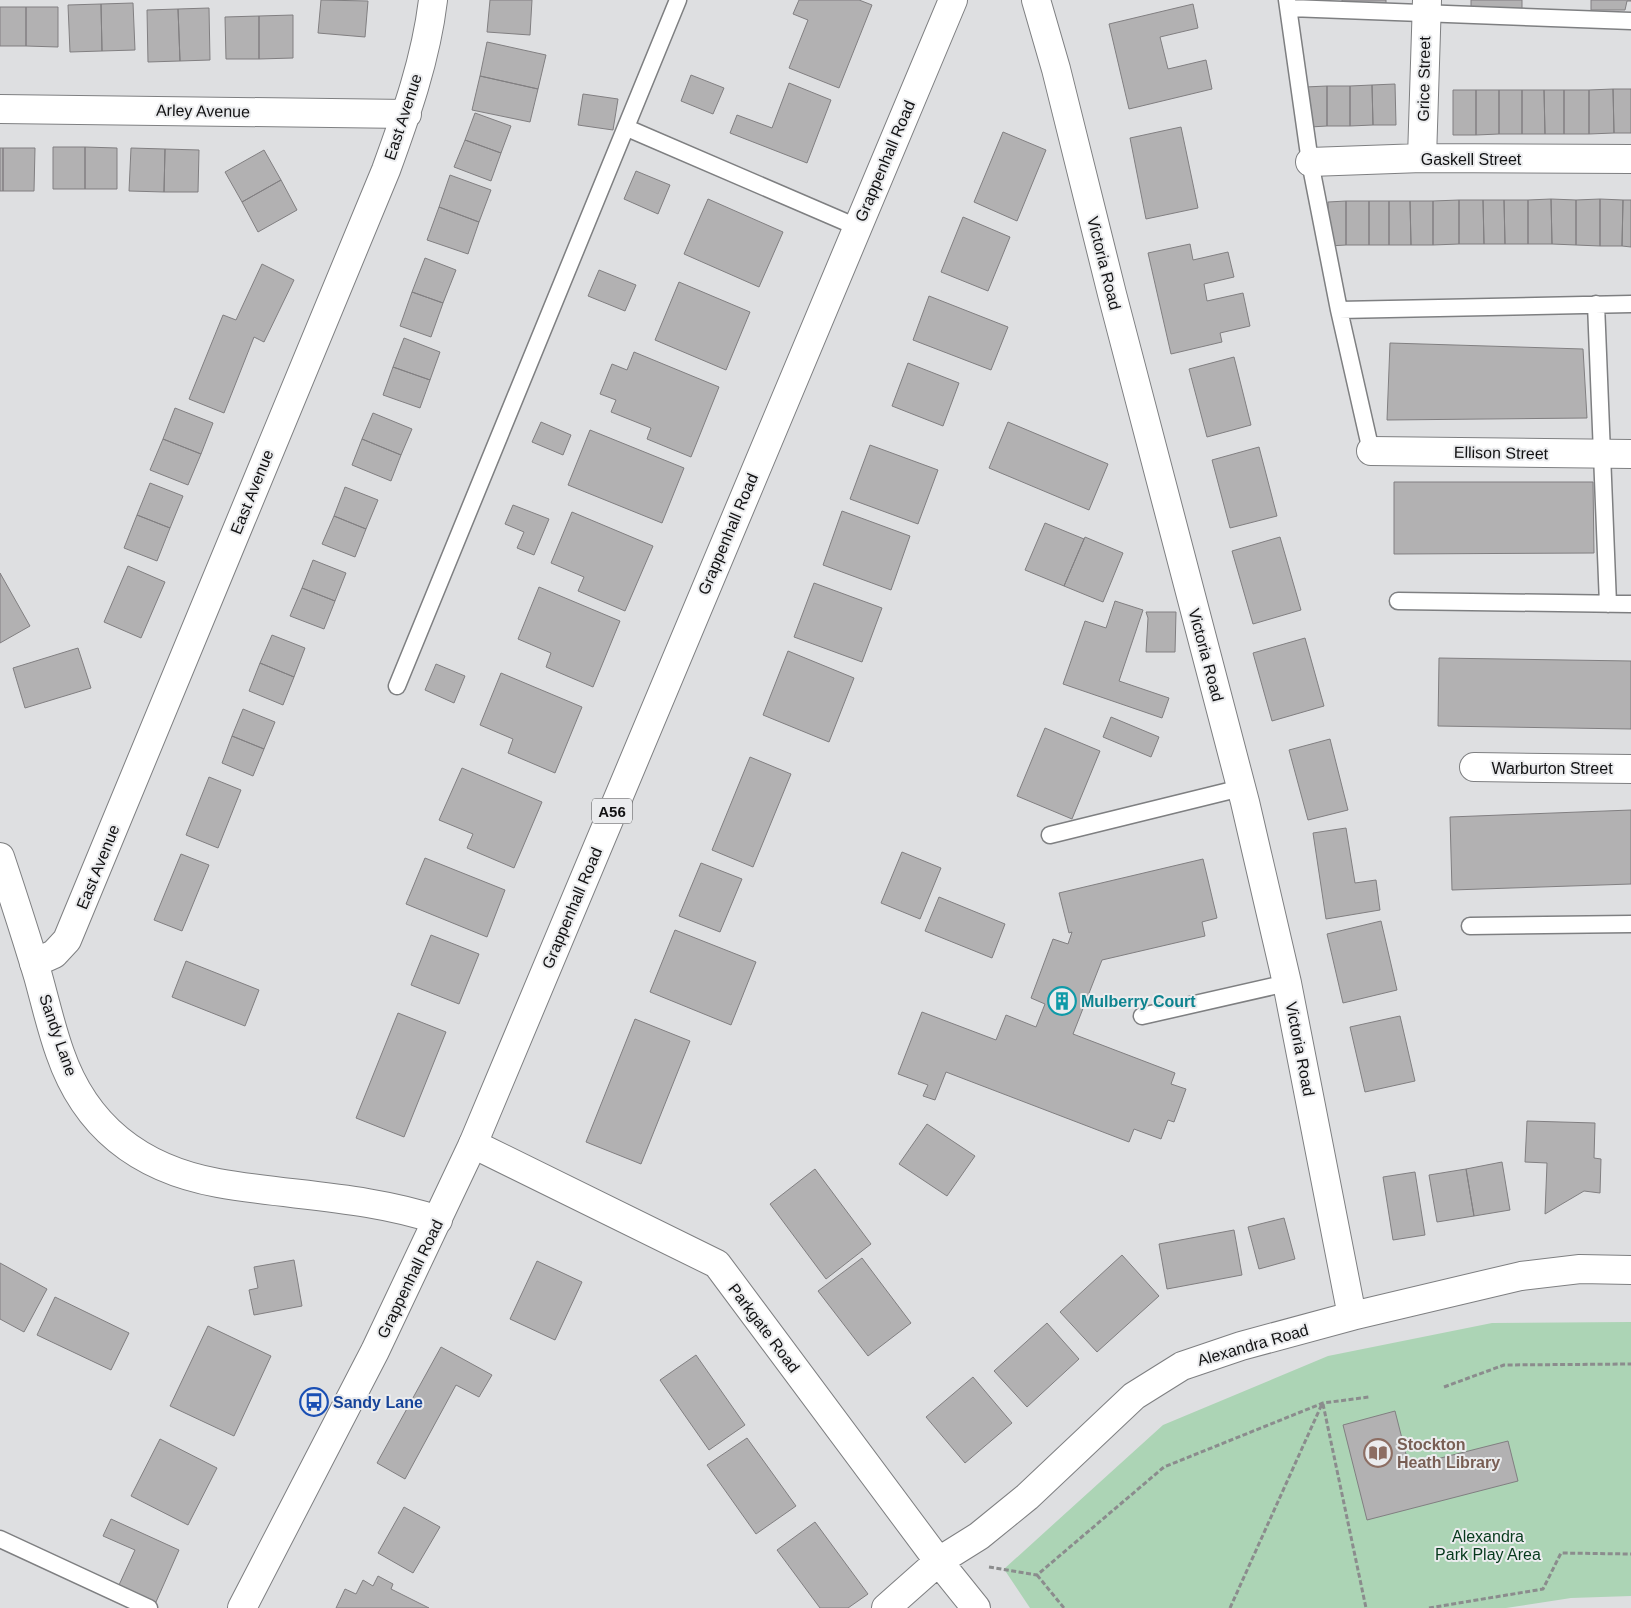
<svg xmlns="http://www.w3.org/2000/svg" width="1631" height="1608" viewBox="0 0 1631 1608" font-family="Helvetica,sans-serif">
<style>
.green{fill:#acd4b5}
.building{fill:#b2b1b2;stroke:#817f81}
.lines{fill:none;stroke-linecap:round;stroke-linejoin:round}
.lane-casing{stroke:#7e7f81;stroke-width:19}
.street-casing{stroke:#7e7f81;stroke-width:30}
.secondary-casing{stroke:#7e7f81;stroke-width:30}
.primary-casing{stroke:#7e7f81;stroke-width:30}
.path{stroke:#8b8c8d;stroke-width:3;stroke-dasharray:5 2.5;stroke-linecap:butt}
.lane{stroke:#fff;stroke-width:16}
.street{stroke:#fff;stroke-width:28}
.secondary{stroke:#fff;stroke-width:28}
.primary{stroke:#fff;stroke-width:28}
.labels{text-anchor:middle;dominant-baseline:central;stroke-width:4;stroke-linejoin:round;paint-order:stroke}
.shield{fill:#ebecee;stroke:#535355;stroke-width:1}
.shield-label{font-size:15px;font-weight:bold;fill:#121213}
.street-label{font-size:16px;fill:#121213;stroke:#ebecee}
.culture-label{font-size:16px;font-weight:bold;fill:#0d838f;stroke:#ebecee;text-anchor:start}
.transit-label{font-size:16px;font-weight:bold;fill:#164399;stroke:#ebecee;text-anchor:start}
.education-label{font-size:16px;font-weight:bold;fill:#785e54;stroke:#ebecee;text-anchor:start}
.park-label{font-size:16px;fill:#05391b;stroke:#ebecee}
</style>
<rect width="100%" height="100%" fill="#dedfe1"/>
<!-- green -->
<path class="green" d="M1631,1322V1596L1571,1598L1506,1608H1030L1004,1569L1163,1425L1328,1356L1492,1323Z"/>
<!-- building -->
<path class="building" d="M321,0L368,1L365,37L318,33Z
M490,0H532L530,35L487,32Z
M799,0H859L872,5L839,88L789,68L808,20L793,14Z
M1342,0H1386V5H1342Z
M1471,0H1522V10L1471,9Z
M1591,0H1631V1H1627L1625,10H1591Z
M133,3L135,50L102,51L101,4Z
M101,4L102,51L70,52L68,5Z
M1193,4L1198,28L1160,37L1168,69L1206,60L1212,89L1129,109L1109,24Z
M0,7H26V46H0Z
M26,7H58V47L26,46Z
M209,8L210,60L180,61L178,9Z
M178,9L180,61L148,62L147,10Z
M293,15V58L259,59V16Z
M259,16V59H226L225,17Z
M487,42L546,55L538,89L480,76Z
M691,75L724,88L713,114L681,101Z
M480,76L538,89L530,122L472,110Z
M789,83L831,100L807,163L730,133L737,115L772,128Z
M1395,84L1396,125H1373L1372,85Z
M1372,85L1373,125L1350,126V86Z
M1327,86V126L1310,127L1305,87Z
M1327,86H1350V126H1327Z
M1613,89H1631V133H1614Z
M1613,89L1614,133L1589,134V90Z
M1453,90H1476V135H1453Z
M1476,90H1499V134L1476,135Z
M1499,90H1522V134H1499Z
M1522,90H1544L1545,134H1522Z
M1544,90H1564V134H1545Z
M1564,90H1589V134H1564Z
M583,94L618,99L613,130L578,125Z
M475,113L511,126L501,153L465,140Z
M1181,127L1198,208L1146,219L1130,138Z
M1003,132L1046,150L1017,221L974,202Z
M465,140L501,153L491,181L454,167Z
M53,147H85V189H53Z
M85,147L117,148V189H85Z
M0,148H3V191H0Z
M3,148H35L34,191H3Z
M131,148L165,149L164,192L129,191Z
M165,149L199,150L198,192H164Z
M264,150L281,180L242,202L225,172Z
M636,171L670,185L658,214L624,199Z
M450,175L491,190L479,222L439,207Z
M281,180L297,210L258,232L242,202Z
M708,199L783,232L759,287L684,254Z
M1551,199L1576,200V245L1552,244Z
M1551,199L1552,244H1528V200Z
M1600,199L1623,200L1622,246H1600Z
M1600,199V246L1576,245V200Z
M1459,200H1483L1484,244H1459Z
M1459,200V244L1433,245V201Z
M1483,200H1504L1505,244H1484Z
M1504,200H1528V244H1505Z
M1623,200H1631V247L1622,246Z
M1346,201V245L1328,246V202Z
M1346,201H1369V245H1346Z
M1369,201H1389V245H1369Z
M1389,201H1410L1411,245H1389Z
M1410,201H1433V245H1411Z
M439,207L479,222L468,254L427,240Z
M963,217L1010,237L988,291L941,272Z
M1190,244L1193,260L1228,252L1234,277L1204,284L1207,301L1243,293L1250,326L1220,333L1222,342L1171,354L1148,253Z
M425,258L456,270L443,303L412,292Z
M262,264L294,280L264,342L254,337L224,413L189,399L223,315L236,320Z
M599,270L636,285L625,311L588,296Z
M679,282L750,312L726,370L655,340Z
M412,292L443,303L431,337L400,326Z
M929,296L1008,327L991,370L913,340Z
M404,338L440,352L430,380L393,367Z
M1390,343L1583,349L1587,418L1387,420Z
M634,352L719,387L691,457L647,439L651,428L611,412L616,400L600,394L612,364L627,370Z
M1234,357L1251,425L1207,437L1189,369Z
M908,363L959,383L943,426L892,406Z
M393,367L430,380L420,408L383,395Z
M175,408L213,423L201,454L163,439Z
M373,413L412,429L401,455L362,439Z
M541,422L571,435L563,455L532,442Z
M1008,422L1108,464L1089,510L989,468Z
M590,430L684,468L662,523L568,485Z
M163,439L201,454L188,485L150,470Z
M362,439L401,455L391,481L352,465Z
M870,445L938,470L918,524L850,499Z
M1259,447L1277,516L1230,528L1212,460Z
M1394,482H1593L1594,553L1394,554Z
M150,483L183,496L170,528L137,515Z
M345,487L378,500L366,529L334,516Z
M513,505L549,519L534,555L517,548L524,532L505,524Z
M842,511L910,536L891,590L823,565Z
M572,512L653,546L625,611L578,591L584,577L551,563Z
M137,515L170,528L157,561L124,548Z
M334,516L366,529L355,557L322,544Z
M1045,523L1084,539L1064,586L1025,570Z
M1085,537L1123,553L1103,602L1064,586Z
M1280,537L1301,610L1253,624L1232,551Z
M313,560L346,573L335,601L302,588Z
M128,566L165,582L141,638L104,622Z
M0,573L30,626L0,643Z
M814,583L882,608L862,662L794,637Z
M539,587L620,621L593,687L546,667L551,653L518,639Z
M302,588L335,601L324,629L290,616Z
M1115,601L1143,610L1119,681L1169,698L1162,718L1063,684L1085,621L1106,628Z
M1146,612H1176L1175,652H1146L1148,618Z
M272,635L305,648L294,677L260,663Z
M1305,638L1324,706L1272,721L1253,653Z
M78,648L91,688L25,708L13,668Z
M788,651L854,678L829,742L763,715Z
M1439,658L1631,661V729L1438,726Z
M260,663L294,677L283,705L249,691Z
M436,664L465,676L454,703L425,690Z
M501,673L582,707L555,773L508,753L513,739L480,725Z
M243,709L275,722L264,749L232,736Z
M1111,717L1159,737L1151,757L1103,737Z
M1045,728L1100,751L1072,819L1017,796Z
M232,736L264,749L253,776L222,763Z
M1330,739L1348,810L1308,820L1289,750Z
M750,757L791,774L753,867L712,850Z
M462,768L542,802L514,868L467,848L473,834L439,820Z
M209,777L241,790L218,848L186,835Z
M1631,810V884L1452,890L1450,817Z
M1346,828L1355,883L1376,880L1380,910L1326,919L1313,833Z
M902,852L941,868L920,919L881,903Z
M181,854L209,865L182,931L154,920Z
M425,858L505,890L487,937L406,904Z
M1203,859L1217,918L1202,922L1205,936L1102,960L1073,1034L1175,1073L1171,1084L1186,1089L1174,1122L1168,1120L1161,1139L1134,1129L1129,1142L946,1072L935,1100L923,1096L928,1085L898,1074L922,1012L996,1040L1006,1015L1036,1027L1045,1004L1031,998L1053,939L1068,944L1072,932L1069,933L1059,893Z
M701,863L742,879L720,932L679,916Z
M939,897L1005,924L992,958L925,931Z
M1381,921L1397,990L1343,1003L1327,934Z
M675,930L756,962L731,1025L650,992Z
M431,935L479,954L459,1004L411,985Z
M186,961L259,990L245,1026L172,997Z
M398,1013L446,1032L404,1137L356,1118Z
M1400,1016L1415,1081L1365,1092L1350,1027Z
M635,1019L690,1041L641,1164L586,1142Z
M1527,1121L1595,1123L1594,1158L1601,1159L1600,1193L1584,1191L1545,1214L1547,1163L1525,1162Z
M927,1124L975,1156L947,1196L899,1164Z
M1502,1162L1510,1210L1474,1216L1466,1169Z
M815,1169L871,1244L826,1279L770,1204Z
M1466,1169L1474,1216L1437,1222L1429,1175Z
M1415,1172L1425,1235L1393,1240L1383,1177Z
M1284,1218L1295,1259L1259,1269L1248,1227Z
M1234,1230L1242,1275L1167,1289L1159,1244Z
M1122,1255L1159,1296L1097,1352L1060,1312Z
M862,1258L911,1323L868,1356L818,1291Z
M294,1260L302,1306L254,1315L249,1290L258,1288L254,1267Z
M537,1261L582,1282L555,1340L510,1319Z
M0,1263L47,1289L24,1332L0,1319Z
M55,1297L129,1333L111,1370L37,1335Z
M1047,1323L1079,1359L1027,1407L994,1371Z
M208,1326L271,1356L234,1436L170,1406Z
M441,1347L492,1375L479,1397L456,1385L405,1479L377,1463Z
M696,1355L745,1425L709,1450L660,1380Z
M973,1377L1012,1423L965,1463L926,1417Z
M1395,1411L1409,1466L1508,1441L1518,1481L1367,1520L1343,1425Z
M747,1438L796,1506L756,1534L707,1465Z
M160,1439L217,1468L188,1525L131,1496Z
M404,1507L440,1527L413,1573L378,1553Z
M111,1519L179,1550L156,1602L119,1585L135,1550L103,1536Z
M815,1522L868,1594L848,1608H820L777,1550Z
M378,1576L393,1584L391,1589L429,1608H336L345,1589L356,1594L363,1580L373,1586Z"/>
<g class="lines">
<defs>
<path id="lane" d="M1287,0L1310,162L1339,310L1371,451
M1290,8L1631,21
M627,128L857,227
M1596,304L1608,604
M1339,310L1631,304
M1398,601L1631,604
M397,686L678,0
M1050,835L1241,788
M1470,926L1631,924
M1142,1016L1287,983
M0,1539L149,1608"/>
<path id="street" d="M1036,0L1056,69L1112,294L1245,802L1287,983L1352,1316
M0,109L407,114
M1422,158L1427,0
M1310,162L1422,158L1631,159
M1371,451L1631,454
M1474,767L1631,769
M34,963L54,954L67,940L386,170C406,115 426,59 433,0
M473,1144L717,1264L939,1562L976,1608
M886,1608L939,1561L979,1536L1027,1497L1134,1396L1182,1366L1241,1346L1352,1316L1521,1276L1580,1269L1631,1270"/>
<path id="secondary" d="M0,857C13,896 26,936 38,976C45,1001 51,1028 60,1053C86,1128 141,1169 218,1183C291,1196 366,1196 438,1220"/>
<path id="primary" d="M242,1608L375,1351L473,1144L953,0"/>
</defs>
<!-- lane casing -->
<use href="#lane" class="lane-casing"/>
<!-- street casing -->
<use href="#street" class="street-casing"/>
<!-- secondary casing -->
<use href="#secondary" class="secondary-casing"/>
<!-- primary casing -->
<use href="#primary" class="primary-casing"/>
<!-- path -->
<path class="path" d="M1444,1387L1504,1365L1631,1364
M1323,1404L1366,1608
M989,1567L1037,1575L1164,1467L1323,1403L1369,1397
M1037,1575L1064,1608
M1230,1608L1322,1404
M1429,1608L1543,1589L1561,1553L1631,1554"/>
<!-- lane -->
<use href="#lane" class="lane"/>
<!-- street -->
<use href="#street" class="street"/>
<!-- secondary -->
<use href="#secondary" class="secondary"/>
<!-- primary -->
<use href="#primary" class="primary"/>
</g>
<!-- icons -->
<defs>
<symbol id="building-ring" viewBox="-11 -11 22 22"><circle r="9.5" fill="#ebecee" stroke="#0f9aa8" stroke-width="1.5"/><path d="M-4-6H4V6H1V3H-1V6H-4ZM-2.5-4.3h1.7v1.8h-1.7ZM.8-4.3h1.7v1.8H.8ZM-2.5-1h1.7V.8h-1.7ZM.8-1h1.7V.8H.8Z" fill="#0f9aa8"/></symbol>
<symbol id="bus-ring" viewBox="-11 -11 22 22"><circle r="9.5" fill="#ebecee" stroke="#1a4fb4" stroke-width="1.5"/><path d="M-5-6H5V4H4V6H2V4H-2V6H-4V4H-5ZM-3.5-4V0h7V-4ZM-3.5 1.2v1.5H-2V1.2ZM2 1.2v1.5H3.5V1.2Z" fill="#1a4fb4"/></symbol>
<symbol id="library-ring" viewBox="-11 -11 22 22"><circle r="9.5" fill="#ebecee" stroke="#8d6e63" stroke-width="1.5"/><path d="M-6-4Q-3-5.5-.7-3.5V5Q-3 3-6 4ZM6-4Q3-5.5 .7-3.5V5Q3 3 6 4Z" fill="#8d6e63"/></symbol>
</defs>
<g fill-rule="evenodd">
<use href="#building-ring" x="1046" y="985" width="32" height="32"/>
<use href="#bus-ring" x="298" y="1386" width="32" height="32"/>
<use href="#library-ring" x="1362" y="1437" width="32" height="32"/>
</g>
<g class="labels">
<!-- shield labels -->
<rect class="shield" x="592" y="798.5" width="40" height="25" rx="4"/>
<g class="shield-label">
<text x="612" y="811">A56</text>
</g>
<!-- street labels -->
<g class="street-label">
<text transform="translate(1424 79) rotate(-89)">Grice Street</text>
<text transform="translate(203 111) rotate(1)">Arley Avenue</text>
<text transform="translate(403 117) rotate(-72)">East Avenue</text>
<text x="1471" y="159">Gaskell Street</text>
<text transform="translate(885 161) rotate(-67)">Grappenhall Road</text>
<text transform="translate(1104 263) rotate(76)">Victoria Road</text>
<text transform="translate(1501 453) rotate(1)">Ellison Street</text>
<text transform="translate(252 492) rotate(-68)">East Avenue</text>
<text transform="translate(728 534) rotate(-67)">Grappenhall Road</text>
<text transform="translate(1206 655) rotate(75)">Victoria Road</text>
<text x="1552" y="768">Warburton Street</text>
<text transform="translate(98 867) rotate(-68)">East Avenue</text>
<text transform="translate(572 908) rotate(-67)">Grappenhall Road</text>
<text transform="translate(58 1035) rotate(71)">Sandy Lane</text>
<text transform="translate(1300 1049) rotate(79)">Victoria Road</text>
<text transform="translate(410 1279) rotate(-64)">Grappenhall Road</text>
<text transform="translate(764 1328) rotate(53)">Parkgate Road</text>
<text transform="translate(1253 1345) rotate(-16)">Alexandra Road</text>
</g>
<!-- culture labels -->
<g class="culture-label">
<text x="1081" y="1001">Mulberry Court</text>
</g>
<!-- transit labels -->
<g class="transit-label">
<text x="333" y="1402">Sandy Lane</text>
</g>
<!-- education labels -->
<g class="education-label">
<text x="1397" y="1444">Stockton<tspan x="1397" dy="18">Heath Library</tspan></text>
</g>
<!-- park labels -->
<g class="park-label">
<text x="1488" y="1536">Alexandra<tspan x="1488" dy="18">Park Play Area</tspan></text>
</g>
</g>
</svg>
